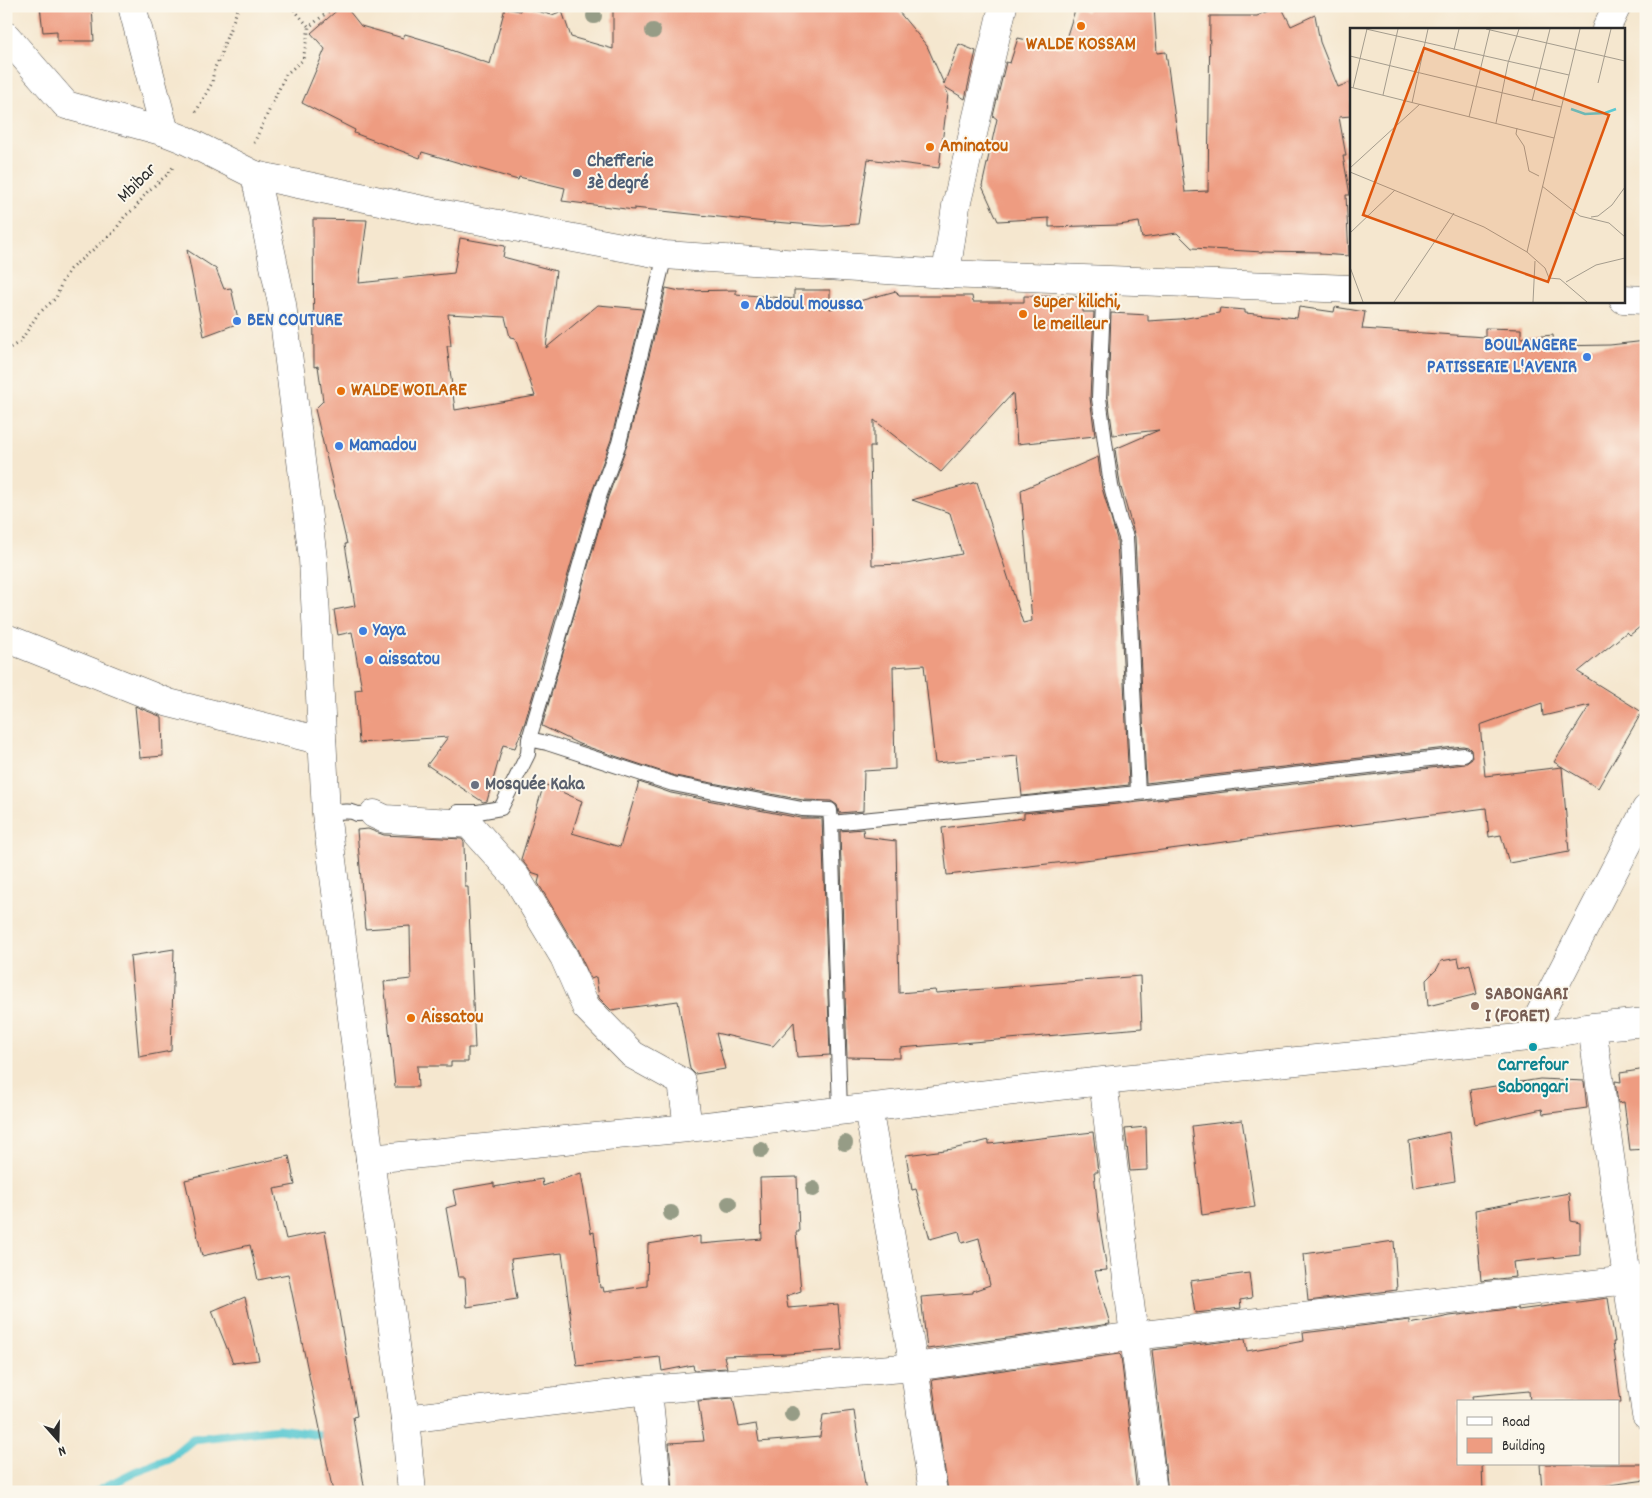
<svg xmlns="http://www.w3.org/2000/svg" width="1652" height="1498" viewBox="0 0 1652 1498" font-family="Dekko,sans-serif">
<style>
.lines{fill:none;stroke-linecap:round;stroke-linejoin:round}
.stream{stroke:#5cc9d2;stroke-width:9}
.building{fill:#ee9c81;fill-rule:evenodd}
.service-casing{stroke:#494744;stroke-width:16}
.minor-casing{stroke:#494744;stroke-width:29}
.tertiary-casing{stroke:#494744;stroke-width:29}
.primary-casing{stroke:#494744;stroke-width:29}
.path{stroke:#494744;stroke-width:3;stroke-dasharray:1 4;stroke-linecap:butt}
.service{stroke:#fff;stroke-width:14}
.minor{stroke:#fff;stroke-width:28}
.tertiary{stroke:#fff;stroke-width:28}
.primary{stroke:#fff;stroke-width:28}
.tree{fill:#969c86}
.food-dot{fill:#e8710a;stroke:#fbf7ec;stroke-width:2}
.service-dot{fill:#5c6f8a;stroke:#fbf7ec;stroke-width:2}
.shop-dot{fill:#3f7fe0;stroke:#fbf7ec;stroke-width:2}
.worship-dot{fill:#6b7280;stroke:#fbf7ec;stroke-width:2}
.education-dot{fill:#8d6e63;stroke:#fbf7ec;stroke-width:2}
.culture-dot{fill:#0f9aa8;stroke:#fbf7ec;stroke-width:2}
.labels{text-anchor:middle;dominant-baseline:central;stroke-width:4;stroke-linejoin:round;paint-order:stroke}
.food-label{font-size:19px;font-weight:bold;fill:#c56008;stroke:#fbf7ec;text-anchor:start}
.service-label{font-size:19px;font-weight:bold;fill:#4e5e75;stroke:#fbf7ec;text-anchor:start}
.street-label{font-size:19px;fill:#2b2b2b;stroke:#fbf7ec}
.shop-label{font-size:19px;font-weight:bold;fill:#366cbe;stroke:#fbf7ec;text-anchor:start}
.worship-label{font-size:19px;font-weight:bold;fill:#5b616d;stroke:#fbf7ec;text-anchor:start}
.education-label{font-size:19px;font-weight:bold;fill:#785e54;stroke:#fbf7ec;text-anchor:start}
.culture-label{font-size:19px;font-weight:bold;fill:#0d838f;stroke:#fbf7ec}
.inset-river{fill:none;stroke:#5cc9d2;stroke-width:2.5}
.inset-road{fill:none;stroke:#a49c8d;stroke-width:1}
.view{fill:#df570e;fill-opacity:0.15;stroke:#df570e;stroke-width:2.5}
.inset-edge{fill:none;stroke:#2b2b2b;stroke-width:2.5}
</style>
<rect width="100%" height="100%" fill="#fbf7ec"/>
<filter id="ink" filterUnits="userSpaceOnUse"><feTurbulence type="fractalNoise" baseFrequency=".02" numOctaves="2"/><feDisplacementMap in="SourceGraphic" scale="10" xChannelSelector="R" yChannelSelector="G"/><feConvolveMatrix kernelMatrix="1 2 1 2 8 2 1 2 1" color-interpolation-filters="sRGB"/></filter>
<filter id="wash" filterUnits="userSpaceOnUse"><feTurbulence type="fractalNoise" baseFrequency=".0096" numOctaves="4" result="noise"/><feDisplacementMap in="SourceGraphic" scale="20" xChannelSelector="R" yChannelSelector="G"/><feGaussianBlur stdDeviation="1.12" result="paint"/><feColorMatrix in="noise" values="0 0 0 0 0 0 0 0 0 0 0 0 0 0 0 0 0 1.4 0 .05"/><feComposite in="paint" operator="in"/></filter>
<g filter="url(#wash)">
<rect width="100%" height="100%" fill="#f5e7cf"/>
<g class="lines">
<!-- stream -->
<path class="stream" d="M95,1492L135,1472L169,1459L193,1439L279,1429L320,1435"/>
</g>
<g id="blocks">
<!-- building -->
<path class="building" d="M40,6H92L94,41H57V31L43,32Z
M342,6H345L361,26L403,38L405,34L445,46V48L490,64L505,8L520,11L521,7L552,15L562,11L571,37L613,49V6H894L927,46L944,84L959,44L976,51L965,99L945,87L948,94L939,168L868,159L858,224L824,226L775,222V223L634,208V210L562,201L565,188L519,177L518,180L422,152L420,158L354,133L355,130L302,103L325,49L311,33Z
M1090,6H1154L1157,53L1166,52L1185,192L1208,191L1210,16H1257L1281,6L1291,26L1315,15L1320,42L1338,87L1351,82V116L1339,117L1346,156H1343L1350,195H1346L1349,256L1320,254V252L1263,251V252L1192,248L1177,233L1142,238L1139,222L1119,225L1049,227V218L998,221L982,186L997,119L993,116L1006,62L1010,63L1018,38L1063,48L1076,7L1086,12Z
M313,219L367,220L359,283L454,273L460,238L505,246L503,257L556,271L546,348L598,305L643,309L611,440L592,492L525,722L515,748L503,745L487,801L483,802L427,765L448,737L359,743L355,690L362,689L352,632L338,635L334,610L355,606L345,544H347L315,409L323,401L318,366L314,367ZM448,314L505,317L510,337L515,338L535,396L455,410L447,346H451Z
M187,250L216,269L224,289L231,288L239,323L204,336Z
M666,288L680,291L736,290V294L794,299V290H830V309L896,291L899,296H972L973,302H1024V296L1083,297V312H1094L1090,398L1095,436L1017,444L1013,393L941,472L874,420V447H870L872,565L906,564L962,554L950,513L912,500L977,482L1023,623L1032,621L1021,490L1098,457L1102,488L1117,539L1129,785L1022,796L1018,756L935,763L924,665L893,667L895,769L864,771L863,811L839,813L837,805L831,801L803,800L675,776L579,744L542,726L608,497L627,445Z
M1299,307L1334,312L1335,307L1365,312L1362,329L1485,337V328L1521,329V338L1553,335L1554,346L1610,345L1646,341V622L1630,635L1627,632L1578,672L1642,712L1598,788L1554,762L1590,705L1543,716L1542,703L1480,725L1485,776L1562,767L1569,852L1509,863L1501,835L1489,837L1486,808L1093,859L947,875L942,828L1024,818V813L1139,802L1465,764L1472,759L1471,750L1468,747L1463,746L1146,783L1135,537L1120,484L1115,449L1159,430L1113,435L1108,398L1111,313L1148,315V321L1180,319L1219,313L1220,308L1245,310V313L1297,318Z
M135,706L162,717L163,756L140,758Z
M639,782L671,793L800,818H822L830,1055L797,1057L794,1022L773,1046L716,1033L725,1069L695,1074L690,1069L678,1001L611,1010L599,998L596,977L591,979L577,949L538,883L540,875L531,872L521,859L544,784L582,801L572,833L620,847Z
M368,829L384,835L462,839L464,842L465,887H468L475,1048H468V1062H451V1066H417L418,1087H395L384,982L411,979L410,926L365,929L357,830Z
M863,829L864,837L896,841L899,993L935,990L936,993L1140,976L1142,1028L900,1048V1058L847,1057L840,831Z
M174,949L171,1051L139,1057L130,956Z
M1458,958L1460,967L1470,964L1477,994L1428,1006L1426,980L1437,969L1441,961Z
M1646,1069V1149L1630,1150L1624,1102L1618,1103L1615,1081L1621,1082L1620,1073Z
M1540,1079L1584,1081L1587,1108L1543,1114L1542,1109L1475,1124L1470,1090Z
M1242,1120L1255,1207L1202,1215L1192,1126Z
M1146,1127L1147,1170L1130,1171L1125,1129Z
M1093,1132L1098,1172H1094L1099,1220L1107,1270L1095,1271L1110,1324L927,1349L921,1297L973,1293V1291L990,1285L979,1238L962,1243L959,1231L930,1239L916,1189L912,1190L906,1155L953,1149L989,1140V1144Z
M1449,1132L1455,1181L1414,1188L1409,1141Z
M289,1156L295,1185L274,1189L286,1239L325,1231L357,1416L353,1417L365,1492H333L288,1274L258,1280L250,1245L202,1256L185,1180Z
M581,1173L591,1233L594,1232L600,1288L603,1287L604,1292L647,1286L648,1244L700,1236V1244L762,1239L760,1178L797,1177L799,1232H796L801,1291L786,1296L788,1308L838,1304L842,1350L787,1354L724,1356L727,1368L694,1370L693,1365L662,1371L660,1357L577,1366L562,1253L511,1259L517,1299L467,1307L465,1277H458L446,1208L456,1205L453,1190L494,1183V1187L542,1179L543,1186Z
M1569,1193L1571,1221L1580,1223V1255L1513,1262L1515,1277L1481,1281L1475,1210Z
M1394,1241L1397,1290L1308,1301L1304,1254Z
M1249,1273L1252,1298L1240,1300L1241,1308L1195,1313L1190,1281Z
M245,1297L259,1360L233,1363L212,1311Z
M1608,1298L1615,1342H1613L1621,1402H1530L1529,1391L1472,1396L1473,1402H1458V1464H1482L1483,1492H1168L1152,1350L1245,1339L1247,1351L1304,1341L1303,1333L1410,1320V1324L1450,1316L1518,1308V1310Z
M1119,1354L1121,1356L1137,1492H948L932,1380Z
M733,1398L739,1427L756,1424L759,1442L820,1437L823,1415L854,1411L866,1492H673L669,1443L704,1441L698,1401Z
M1540,1464H1646V1480L1558,1492H1542Z"/>
</g>
</g>
<g filter="url(#ink)">
<use href="#blocks" fill-opacity="0" stroke="#494744" stroke-width="1"/>
<g class="lines">
<defs>
<path id="service" d="M1104,279L1099,398L1111,486L1120,521L1126,537L1138,793
M529,739L547,743L673,784L802,809L830,810L831,823
M458,812H478L501,808L528,754L529,739L557,645L600,494L619,443L665,255
M326,813C336,813 349,809 357,814L379,813
M840,1111L831,823L1138,793L1464,755"/>
<path id="minor" d="M132,6L165,132
M1606,29L1617,6
M946,274L956,206L1003,6
M6,638L169,703L322,741
M374,814L385,819L469,824L516,877L564,957L586,1007L633,1055L682,1082L688,1128
M1592,1027L1646,1415
M1528,1037L1646,809
M1103,1081L1153,1492
M868,1108L914,1367L933,1492
M370,1159L688,1128L1103,1081L1528,1037L1592,1027L1646,1022
M648,1390L658,1492
M405,1419L648,1390L914,1367L1134,1336L1646,1278"/>
<path id="tertiary" d="M255,175L428,211L665,255L946,274L1351,289
M1623,299L1646,300"/>
<path id="primary" d="M6,36L66,105L165,132L183,139L255,175L282,304L313,559L326,813L370,1159L405,1419L412,1492"/>
</defs>
<!-- service casing -->
<use href="#service" class="service-casing"/>
<!-- minor casing -->
<use href="#minor" class="minor-casing"/>
<!-- tertiary casing -->
<use href="#tertiary" class="tertiary-casing"/>
<!-- primary casing -->
<use href="#primary" class="primary-casing"/>
<!-- path -->
<path class="path" d="M291,6L309,27
M196,112L212,83L214,69L220,58L226,39L239,6
M254,143L286,74L303,60L309,27L335,6
M6,350L20,342L38,314L56,298L62,282L70,269L114,232L125,216L135,208L148,191L168,174L173,167"/>
<!-- service -->
<use href="#service" class="service"/>
<!-- minor -->
<use href="#minor" class="minor"/>
<!-- tertiary -->
<use href="#tertiary" class="tertiary"/>
<!-- primary -->
<use href="#primary" class="primary"/>
</g>
<!-- trees -->
<g class="tree">
<circle cx="594" cy="16" r="8"/>
<circle cx="653" cy="31" r="8"/>
<circle cx="845" cy="1143" r="8"/>
<circle cx="761" cy="1150" r="8"/>
<circle cx="813" cy="1189" r="8"/>
<circle cx="729" cy="1204" r="8"/>
<circle cx="671" cy="1213" r="8"/>
<circle cx="792" cy="1414" r="8"/>
</g>
</g>
<!-- markers -->
<g class="food-dot">
<circle cx="1081" cy="26" r="5"/>
<circle cx="930" cy="147" r="5"/>
<circle cx="1023" cy="314" r="5"/>
<circle cx="341" cy="391" r="5"/>
<circle cx="411" cy="1018" r="5"/>
</g>
<circle class="service-dot" cx="577" cy="173" r="5"/>
<g class="shop-dot">
<circle cx="745" cy="305" r="5"/>
<circle cx="237" cy="321" r="5"/>
<circle cx="1587" cy="357" r="5"/>
<circle cx="339" cy="446" r="5"/>
<circle cx="363" cy="631" r="5"/>
<circle cx="369" cy="660" r="5"/>
</g>
<circle class="worship-dot" cx="475" cy="785" r="5"/>
<circle class="education-dot" cx="1475" cy="1006" r="5"/>
<circle class="culture-dot" cx="1533" cy="1047" r="5"/>
<g class="labels">
<!-- food labels -->
<g class="food-label">
<text x="1081" y="45" text-anchor="middle">WALDE KOSSAM</text>
<text x="940" y="147">Aminatou</text>
<text x="1033" y="303">Super kilichi,<tspan x="1033" dy="22">le meilleur</tspan></text>
<text x="351" y="391">WALDE WOILARE</text>
<text x="421" y="1018">Aissatou</text>
</g>
<!-- service labels -->
<g class="service-label">
<text x="587" y="162">Chefferie<tspan x="587" dy="22">3è degré</tspan></text>
</g>
<!-- street labels -->
<g class="street-label">
<text transform="translate(138 184) rotate(-45)">Mbibar</text>
</g>
<!-- shop labels -->
<g class="shop-label">
<text x="755" y="305">Abdoul moussa</text>
<text x="247" y="321">BEN COUTURE</text>
<text x="1577" y="346" text-anchor="end">BOULANGERE<tspan x="1577" dy="22">PATISSERIE L'AVENIR</tspan></text>
<text x="349" y="446">Mamadou</text>
<text x="373" y="631">Yaya</text>
<text x="379" y="660">aissatou</text>
</g>
<!-- worship labels -->
<g class="worship-label">
<text x="485" y="785">Mosquée Kaka</text>
</g>
<!-- education labels -->
<g class="education-label">
<text x="1485" y="995">SABONGARI<tspan x="1485" dy="22">I (FORET)</tspan></text>
</g>
<!-- culture labels -->
<g class="culture-label">
<text x="1533" y="1066">Carrefour<tspan x="1533" dy="22">Sabongari</tspan></text>
</g>
</g>
<!-- overview -->
<g transform="translate(1350 28)">
<rect width="275" height="275" fill="#f5e7cf"/>
<path class="inset-river" d="M221,81L235,86L255,85L266,81"/>
<path class="inset-road" d="M16,1L219,47M136,1L275,33M230,1L177,224L195,240L199,250L210,251L237,274M104,22L109,1M0,28L211,79M248,55L261,1M0,59L204,110M3,60L17,1M33,67L48,1M182,73L200,1M62,75L78,1M119,89L140,1M146,95L158,35L169,1M167,100L166,106L174,118L179,143L189,148M0,140L70,76M0,144L134,199L177,224M192,158L230,188L259,195L275,209M241,189L248,188L262,177L275,159M0,205L45,162M0,239L13,274M216,254L246,237L275,230M44,274L104,185M183,274L185,233"/>
<path class="view" d="M74,20L259,87L198,254L13,187Z"/>
<rect width="275" height="275" class="inset-edge"/>
</g>
<!-- margin -->
<rect width="1652" height="1498" fill="none" stroke="#fbf7ec" stroke-width="25"/>
<!-- legend -->
<rect x="1457" y="1400" width="162" height="65" fill="#fbf7ec" stroke="#a8a59f"/>
<rect x="1467" y="1417" width="25" height="8" fill="#ffffff" stroke="#a8a59f"/>
<text x="1502" y="1426" font-size="15" fill="#2b2b2b">Road</text>
<rect x="1467" y="1438" width="25" height="15" fill="#ee9c81" stroke="#a8a59f"/>
<text x="1502" y="1450" font-size="15" fill="#2b2b2b">Building</text>
<!-- north arrow -->
<g transform="translate(58 1440) rotate(160)" stroke="#fbf7ec" stroke-width="4" paint-order="stroke">
<path d="M0-4L9 19L0 12L-9 19Z" fill="#2b2b2b"/>
<text y="-8" font-size="14" font-weight="bold" text-anchor="middle" fill="#2b2b2b">N</text>
</g>
</svg>
